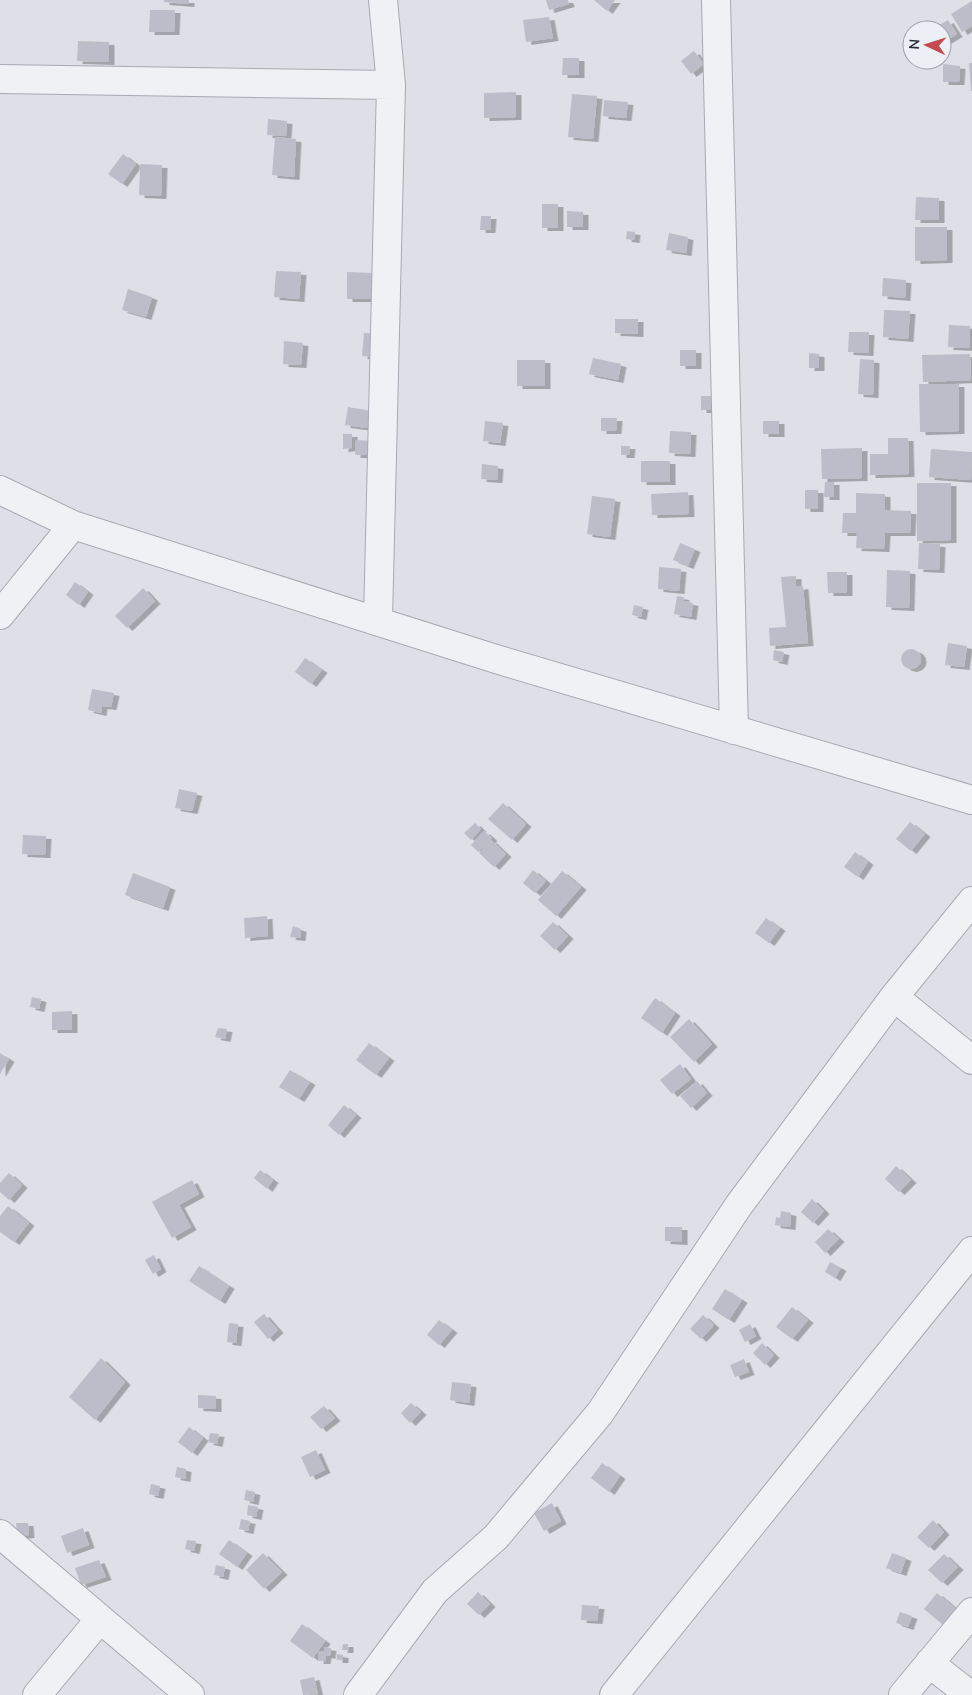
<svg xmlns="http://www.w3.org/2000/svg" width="972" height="1695" viewBox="0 0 972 1695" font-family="'Nunito Sans',sans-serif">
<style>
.building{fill:#bbbec8;filter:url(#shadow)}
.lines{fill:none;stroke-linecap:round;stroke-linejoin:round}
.minor-casing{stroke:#a7aab3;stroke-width:30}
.minor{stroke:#eff1f4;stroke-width:28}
</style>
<defs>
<filter id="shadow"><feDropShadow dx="5.5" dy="3" stdDeviation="0" flood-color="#0004"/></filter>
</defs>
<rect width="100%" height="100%" fill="#dde0e6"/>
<!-- building -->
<path class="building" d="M164,0H189V4L164,2Z
M546,0H568L569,4L549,10Z
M594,0H615L607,11Z
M972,1V26L962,32L951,14Z
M150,10H175L174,32H149Z
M549,17L553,38L526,42L523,20Z
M948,20L957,34L942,43V30L934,28Z
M78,41L109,42V62L77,61Z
M694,51L704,64L691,74L681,61Z
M563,58H579V75H562Z
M969,63H972V91H971Z
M943,64L960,66L959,82H943Z
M516,92V117L484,118V93Z
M572,94L597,96L593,139L568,137Z
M604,100L628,102L626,118L603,116Z
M268,119L287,121L286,136L267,135Z
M275,137L296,139L294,177L272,175Z
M123,154L136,164L122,184L108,174Z
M140,164L162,165L161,196L139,195Z
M916,197L939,198V220H915Z
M542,204H558V228H542Z
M567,211L583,212V227H567Z
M481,216H491L490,230H480Z
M915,227H947V260L915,261Z
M627,231L635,232L634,240L626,239Z
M669,233L688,237L686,253L666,250Z
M276,271L301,272L299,299L274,297Z
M347,272L373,273V299H347Z
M883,278L906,280L905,298L882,296Z
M128,289L152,297L146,317L122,310Z
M884,310L910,311L908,339L883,337Z
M615,319H638V334L615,333Z
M949,325L970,326V348L948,347Z
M849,332H869L868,353L848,352Z
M364,333L382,334L380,357L362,356Z
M284,341L303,343L301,365L283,364Z
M680,350H696V366H680Z
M809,353L819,354V368H809Z
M970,354L971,380L923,382L922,355Z
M593,358L621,364L618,380L589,374Z
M860,359L874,360L873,395L858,394Z
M517,360H545V386H517Z
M919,384H959V431L920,432Z
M701,396H717V410H701Z
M348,407L378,412L375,429L345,425Z
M601,418H617L616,431H601Z
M485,421L503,423L500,443L483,441Z
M763,421H779V434H763Z
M670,431L691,432L690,454L669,453Z
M343,434H352V448L343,449Z
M888,438H908L909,474L870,475V454H888Z
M356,440L372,441L371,455H355Z
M621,446H630L629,455H621Z
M862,448V478L822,479L821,449Z
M931,449L972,452L971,480L929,477Z
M641,461H670V482H641Z
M482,464L498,466L497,480L481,479Z
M825,482H834V497H824Z
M917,483H951V540L917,541Z
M805,490H818V509H805Z
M688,492L689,514L652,515L651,494Z
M856,493L885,494V510L911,511L910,533H885L884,549L856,548L857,533H842L843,513H856Z
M592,496L615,499L610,537L587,534Z
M680,543L695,549L688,566L673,560Z
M919,543L940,544L939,570L918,569Z
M659,567L681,569L679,591L658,589Z
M887,570L910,571L909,608L886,607Z
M827,572H847V593H828Z
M796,576V587L803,586L808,643L770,646L769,628L786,627L781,577Z
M75,582L88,592L79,605L66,595Z
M143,588L155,601L127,628L115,616Z
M677,596L684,597L683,601L693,603L691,617L674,614Z
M634,605L643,607L641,617L632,615Z
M948,643L967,646L964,667L945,665Z
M901 659a10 10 0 1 1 20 0a10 10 0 1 1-20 0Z
M774,650L784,652L782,662L773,660Z
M305,658L322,670L311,684L295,672Z
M92,689L114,693L111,707L102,706L101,713L88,710Z
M179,789L197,793L192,811L175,808Z
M503,803L526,824L512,840L488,819Z
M910,822L925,834L911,851L896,839Z
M475,823L481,829L471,840L464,833Z
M484,831L492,838L478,852L471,845Z
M23,835L46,836L45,855L22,854Z
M491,840L506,854L494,867L479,853Z
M855,852L868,862L858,877L844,867Z
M533,870L546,881L535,893L523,883Z
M562,871L581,887L556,916L538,900Z
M133,873L170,887L163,908L125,895Z
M267,916L268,936L245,938L244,918Z
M766,918L780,928L769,943L755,933Z
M553,922L568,936L555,950L540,936Z
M293,926L301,929L300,938L290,937Z
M32,997L41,999L39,1009L30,1007Z
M655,998L675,1013L662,1033L641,1018Z
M72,1011V1030H52V1012Z
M689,1019L712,1044L694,1062L670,1037Z
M218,1028L227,1029L225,1039L215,1037Z
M369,1043L389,1058L376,1075L356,1060Z
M0,1053L9,1059L0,1074Z
M680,1064L691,1079L672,1094L660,1080Z
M290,1070L310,1082L299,1099L279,1087Z
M697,1081L707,1093L691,1108L680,1096Z
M344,1105L356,1115L339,1135L328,1125Z
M896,1166L911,1180L899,1192L885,1179Z
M260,1170L273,1180L267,1189L254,1178Z
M9,1173L22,1185L9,1200L0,1192V1183Z
M192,1180L199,1194L179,1205L191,1227L172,1238L152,1202Z
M812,1199L824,1211L813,1223L801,1212Z
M8,1206L29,1223L14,1242L0,1232V1216Z
M781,1211L791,1213L790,1227L775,1225L776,1217L780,1218Z
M665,1227H682V1242L665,1241Z
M828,1229L839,1239L825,1253L815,1242Z
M154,1255L161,1269L153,1274L145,1260Z
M830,1262L841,1268L835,1278L825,1272Z
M199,1266L229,1286L220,1301L189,1281Z
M725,1289L742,1300L729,1320L712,1309Z
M792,1307L808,1320L792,1339L776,1327Z
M264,1314L278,1330L268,1339L254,1322Z
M703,1315L714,1325L701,1339L690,1329Z
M439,1320L452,1330L439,1345L427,1335Z
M229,1323L238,1324L236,1343L227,1342Z
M750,1324L756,1336L745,1342L739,1330Z
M762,1343L774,1355L765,1365L753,1353Z
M101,1358L125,1382L95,1420L69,1397Z
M744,1359L749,1372L735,1377L730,1365Z
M452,1382L471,1384L469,1403L450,1400Z
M198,1395L216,1396V1409L198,1408Z
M411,1403L421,1412L410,1423L401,1413Z
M324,1406L335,1418L321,1429L310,1417Z
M189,1427L203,1438L192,1453L178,1442Z
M210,1433L219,1434L217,1444L208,1442Z
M316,1450L325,1470L310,1477L301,1457Z
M602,1463L620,1476L609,1492L591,1478Z
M177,1467L186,1469L185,1479L175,1477Z
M151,1484L160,1486L158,1496L149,1494Z
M246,1490L255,1492L253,1502L244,1500Z
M552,1503L561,1521L544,1531L534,1513Z
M248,1505L258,1507L256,1517L247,1515Z
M241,1519L250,1521L248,1531L239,1529Z
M933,1520L944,1532L929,1548L917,1537Z
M16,1523H28L29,1535L17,1536Z
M83,1528L89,1545L67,1553L61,1536Z
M187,1540L196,1541L194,1551L185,1549Z
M229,1540L247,1553L237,1567L219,1554Z
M263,1553L282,1572L264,1589L246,1570Z
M892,1553L906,1558L901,1573L886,1568Z
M944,1554L958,1567L942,1583L928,1570Z
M99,1560L106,1577L81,1585L75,1568Z
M216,1565L225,1567L223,1577L214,1575Z
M478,1592L490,1604L479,1615L467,1604Z
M937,1593L956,1609L943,1625L924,1609Z
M582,1605L599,1606L597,1621L581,1620Z
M900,1612L912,1616L908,1627L896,1623Z
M302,1624L325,1641L313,1658L290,1641Z
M343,1644H348V1650H342Z
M324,1647L331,1648L330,1656L326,1655L325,1661H318L319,1651H324Z
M337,1654L343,1655V1660H337Z
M314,1677L318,1694L303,1695L300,1680Z"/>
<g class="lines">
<defs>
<path id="minor" d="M716,0L734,730
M0,79L391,85
M0,490L73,525L496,659L972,800
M0,615L73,525
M378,620L391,85L383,0
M894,997L972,1060
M0,1534L190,1695
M929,1663L970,1695
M37,1695L100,1619
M358,1695L435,1591L496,1537L600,1413L739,1205L894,997L972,901
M614,1695L972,1251
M903,1695L972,1612"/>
</defs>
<!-- minor casing -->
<use href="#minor" class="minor-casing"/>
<!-- minor -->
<use href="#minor" class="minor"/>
</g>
<!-- north arrow -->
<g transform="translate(927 45) rotate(274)"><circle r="24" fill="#eceff4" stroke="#9ea1aa"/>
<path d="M0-4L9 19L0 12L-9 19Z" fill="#c34a4f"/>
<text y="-8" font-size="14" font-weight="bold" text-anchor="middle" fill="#282d3b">N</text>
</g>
</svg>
